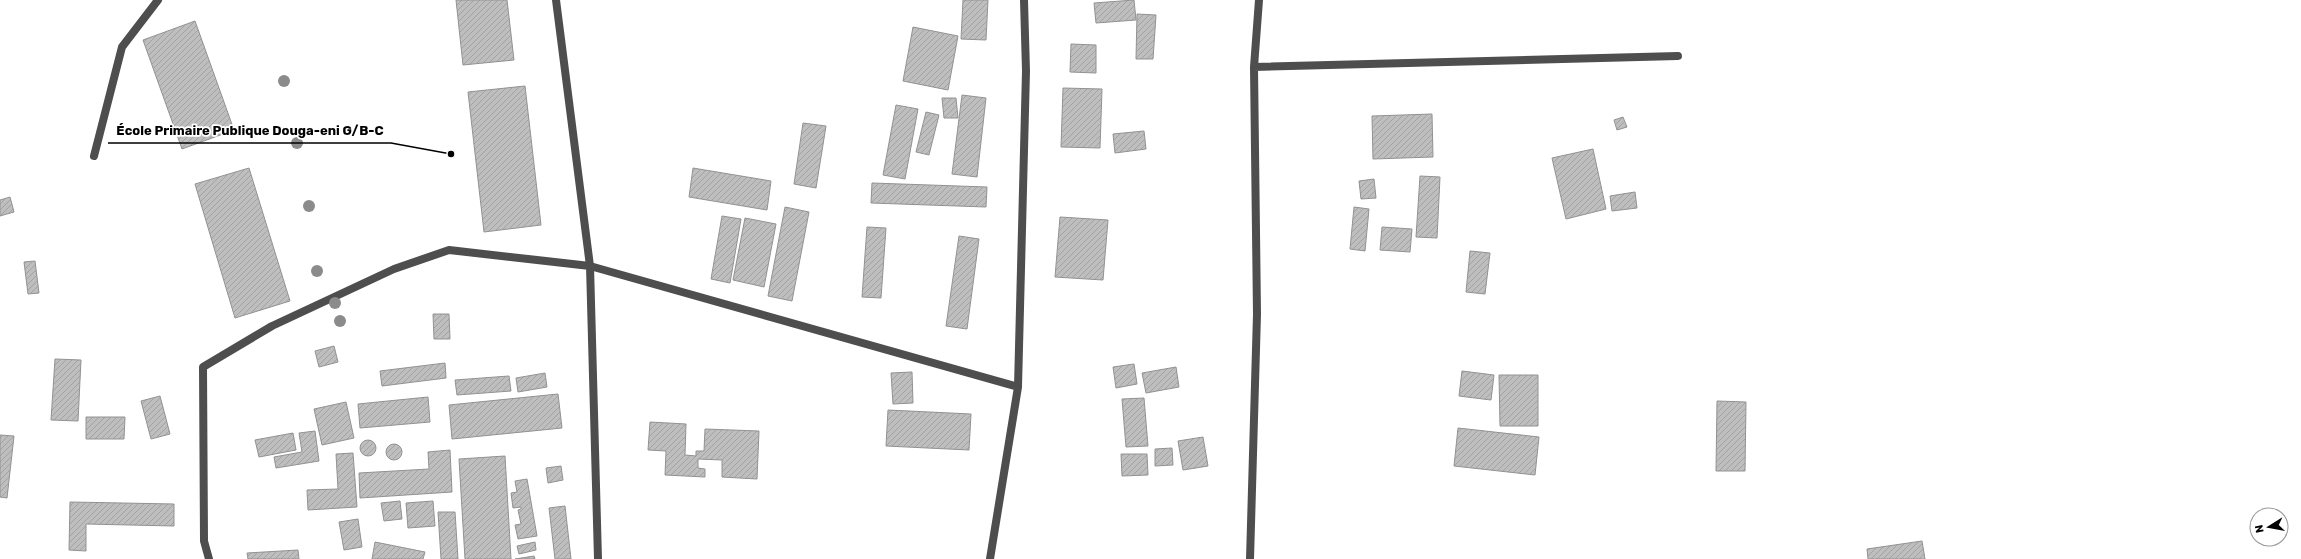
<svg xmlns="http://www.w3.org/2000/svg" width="2301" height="559" viewBox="0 0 2301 559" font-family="Rubik,sans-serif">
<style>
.building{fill:url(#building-hatch);stroke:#929292}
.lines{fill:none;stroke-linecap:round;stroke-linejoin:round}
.minor{stroke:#4e4e4e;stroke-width:8}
.tree{fill:#8b8b8b}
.leader{fill:none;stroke:#000;stroke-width:1.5}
.callout-dot{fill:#000;stroke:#fff;stroke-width:1.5}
.callout-label{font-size:13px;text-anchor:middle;font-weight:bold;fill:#000;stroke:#fff;stroke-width:3.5;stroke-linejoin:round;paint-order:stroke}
</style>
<defs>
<pattern id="building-hatch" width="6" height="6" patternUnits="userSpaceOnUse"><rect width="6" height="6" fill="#bebebe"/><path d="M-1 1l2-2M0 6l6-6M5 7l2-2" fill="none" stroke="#a2a2a2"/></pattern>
</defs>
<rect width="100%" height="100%" fill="#fff"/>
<!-- building -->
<path class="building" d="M456,0H507L514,60L463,65Z
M963,0H988L986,40L961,39Z
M1134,0L1136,20L1096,23L1094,3Z
M1137,14L1156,15L1153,59H1136Z
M195,21L234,130L182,149L143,40Z
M913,27L958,36L948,90L903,81Z
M1071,44L1096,45V73L1070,72Z
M525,86L541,225L484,232L468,92Z
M1063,88L1102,89L1100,148L1061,147Z
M962,95L986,98L977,177L952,174Z
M942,98H956L958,118H944Z
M896,105L918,109L905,179L883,175Z
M926,112L939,115L929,155L916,152Z
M1432,114L1433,157L1373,159L1372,116Z
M1623,117L1627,127L1617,130L1614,120Z
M803,123L826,126L816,188L794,184Z
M1144,131L1146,149L1115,153L1113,134Z
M1593,149L1606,209L1566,219L1552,158Z
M249,168L290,301L235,318L195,184Z
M693,168L771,181L767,210L689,197Z
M1420,176L1440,177L1437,238L1416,237Z
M1374,179L1376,198L1361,199L1359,181Z
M872,183L987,187L986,207L871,203Z
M1635,192L1637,208L1612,211L1610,196Z
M10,197L14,212L0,216V200Z
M785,207L809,212L792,301L768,296Z
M1354,207L1369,209L1365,251L1350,249Z
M722,216L741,219L730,283L711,279Z
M1060,217L1108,220L1103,280L1055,277Z
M745,218L776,224L764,287L733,280Z
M867,227L886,228L881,298L862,297Z
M1382,227L1412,229L1410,252L1380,250Z
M959,236L979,239L967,329L946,326Z
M1470,251L1490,253L1485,294L1466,292Z
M35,261L39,293L28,294L24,262Z
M433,314H449L450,339H434Z
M334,346L338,362L319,367L315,351Z
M55,359L81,360L78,421L51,420Z
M445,363L446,378L382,386L380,371Z
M1134,364L1137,384L1116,388L1113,367Z
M1176,367L1179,387L1146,393L1142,373Z
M1462,371L1494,375L1491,400L1459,396Z
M912,372L913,403L893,404L891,373Z
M545,373L547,387L518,392L516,378Z
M1499,375H1538V426H1500Z
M509,376L511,391L457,395L455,380Z
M558,394L562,428L452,439L449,405Z
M160,396L170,434L151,439L141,401Z
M428,397L430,422L360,428L358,404Z
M1144,398L1148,446L1126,447L1122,399Z
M1717,401L1746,402L1745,471H1716Z
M346,402L354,438L322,445L314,409Z
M888,410L971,414L969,450L886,446Z
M86,417H125L124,439H86Z
M650,422L686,424L685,455L696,456V451H704L705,429L759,431L757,479L722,477V460L698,459V468L705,469V477L665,475L666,451L648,450Z
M1458,428L1539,437L1535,475L1454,466Z
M315,431L319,461L276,468L274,457L302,452L299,433Z
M293,433L296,450L259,457L255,440Z
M0,435L14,436L7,498L0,497Z
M1203,437L1208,466L1183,470L1178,441Z
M360 448a8 8 0 1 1 16 0a8 8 0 1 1-16 0Z
M386 452a8 8 0 1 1 16 0a8 8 0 1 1-16 0Z
M1172,448L1173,465L1155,466V449Z
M450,450L452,492L360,498L359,473L429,469L428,452Z
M353,453L357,507L308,510L307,490L338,489L336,454Z
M1121,454H1147L1148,475L1122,476Z
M505,456L511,559H465L459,459Z
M561,466L563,480L548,483L546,468Z
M527,479L537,536L518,539L515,525L521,524L518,510L521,509V507L513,508L511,493L517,492L515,481Z
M400,501L402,519L384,521L381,503Z
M433,501L435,526L408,528L406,503Z
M70,502L174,504V526L86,524V551L69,550Z
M565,506L571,559H555L549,508Z
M438,512H455L458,559H441Z
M358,519L362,547L344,550L339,522Z
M1922,541L1925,559H1868L1867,549Z
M375,542L425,552L423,559H372Z
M535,542L536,550L519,554L517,546Z
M298,550L299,559H248L247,553Z
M534,556L535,559H515Z"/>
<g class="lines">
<!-- minor -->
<path class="minor" d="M556,0L590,266L598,559
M1254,67L1678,56
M94,156L122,47L158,0
M209,559L204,541L203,367L272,326L394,269L449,250L590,266L1018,387
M990,559L1018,387L1026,71L1024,0
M1250,559L1257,314L1254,67L1259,0"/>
</g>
<!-- trees -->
<g class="tree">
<circle cx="284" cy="81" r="6"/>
<circle cx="297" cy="143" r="6"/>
<circle cx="309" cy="206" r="6"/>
<circle cx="317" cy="271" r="6"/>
<circle cx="335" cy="303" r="6"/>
<circle cx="340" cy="321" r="6"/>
</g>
<!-- callouts -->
<path class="leader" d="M451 154L391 143H108"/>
<circle class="callout-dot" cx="451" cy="154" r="4"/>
<g class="callout-label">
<text x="250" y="135">École Primaire Publique Douga-eni G/B-C</text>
</g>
<!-- north arrow -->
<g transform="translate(2269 527) rotate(259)"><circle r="19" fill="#ffffff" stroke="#999999"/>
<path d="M0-3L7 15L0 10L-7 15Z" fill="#000000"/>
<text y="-6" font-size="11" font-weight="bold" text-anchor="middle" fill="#000000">N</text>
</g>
</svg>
